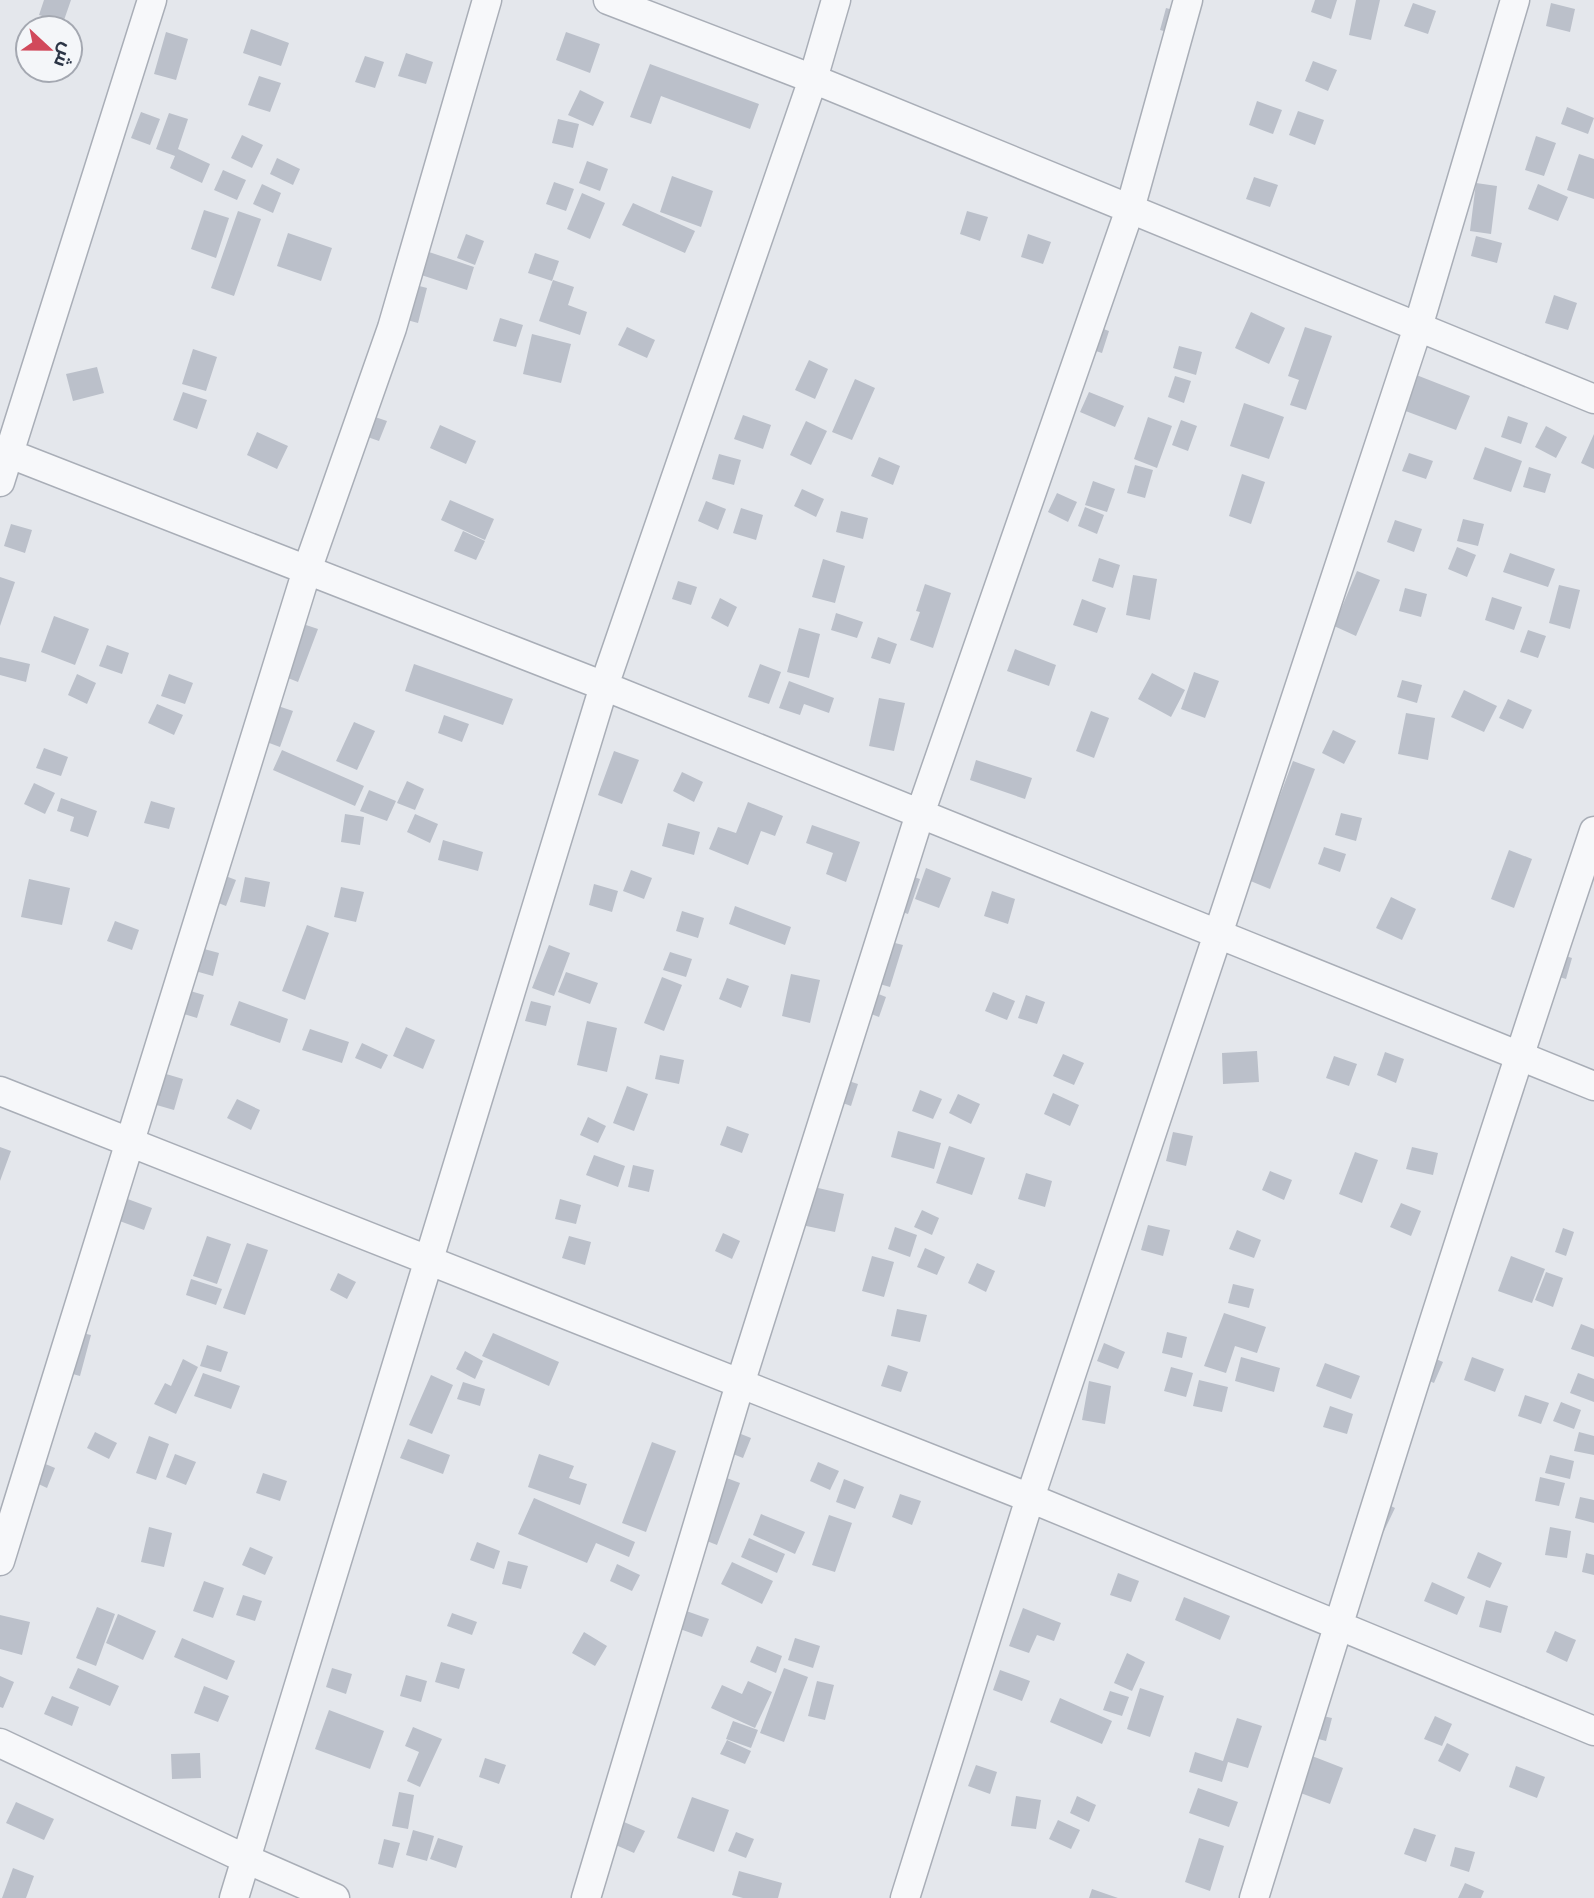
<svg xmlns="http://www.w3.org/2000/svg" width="1594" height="1898" viewBox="0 0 1594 1898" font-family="Mulish,Cairo,sans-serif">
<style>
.building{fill:#bbc0ca}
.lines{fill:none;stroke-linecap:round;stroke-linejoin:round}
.street-casing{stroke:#a9aeb7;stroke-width:31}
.street{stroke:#f7f8fa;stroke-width:28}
</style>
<rect width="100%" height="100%" fill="#e4e7ec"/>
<!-- building -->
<path class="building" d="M44,0H71L63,23L39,15Z
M1315,0H1337L1331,19L1311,12Z
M1356,0H1380L1371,40L1349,35Z
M1413,3L1436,11L1428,34L1404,26Z
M1551,3L1575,9L1570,32L1546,26Z
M1166,8L1184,13L1178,35L1160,30Z
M251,29L289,43L281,66L243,53Z
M166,32L188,39L176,80L154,74Z
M566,32L600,44L590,73L556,60Z
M406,53L433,62L426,84L398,76Z
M365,56L384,62L375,88L355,82Z
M1313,61L1337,70L1328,91L1305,81Z
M650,64L759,104L750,129L661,96L651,124L630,117Z
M259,76L281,83L270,112L248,105Z
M580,90L604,102L593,126L568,115Z
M1257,101L1282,110L1273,134L1249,125Z
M1567,107L1594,118L1588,134L1561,124Z
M1298,111L1324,120L1315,145L1289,135Z
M141,112L160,119L150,145L131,138Z
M169,113L188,119L178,149L210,164L202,183L170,168L175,156L156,149Z
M558,119L579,124L573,148L552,143Z
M242,135L263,145L252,168L231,158Z
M1536,136L1556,143L1544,176L1525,170Z
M1579,154L1594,159V199L1567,190Z
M277,158L300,169L293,185L270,174Z
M587,161L608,169L600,191L579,183Z
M223,170L246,180L237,200L214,190Z
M672,176L713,191L701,227L660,212Z
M1254,177L1278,185L1270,207L1246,199Z
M554,182L574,189L566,211L546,204Z
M1476,183L1497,186L1491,234L1470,231Z
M262,184L281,193L273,213L253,204Z
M1538,184L1568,197L1558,221L1528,209Z
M582,193L605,203L590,239L567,229Z
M633,203L695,231L685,253L622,225Z
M204,210L229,218L216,258L191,249Z
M238,211L261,219L234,296L211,288Z
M967,211L988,217L980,241L960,234Z
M288,233L332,248L321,281L277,266Z
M466,234L484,241L475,265L457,258Z
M1028,234L1051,242L1043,264L1021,257Z
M1476,236L1502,243L1497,263L1471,256Z
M414,247L474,267L467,290L406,270Z
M535,253L559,261L552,281L528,273Z
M553,280L574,287L568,305L587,312L580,335L539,321Z
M404,282L427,288L418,323L396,317Z
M1554,295L1577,303L1568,330L1545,323Z
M1251,312L1285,328L1269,364L1235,348Z
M500,318L523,325L516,347L493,341Z
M1084,322L1109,331L1102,353L1077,345Z
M627,327L655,340L647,358L618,345Z
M1305,327L1332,336L1306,410L1290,405L1299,380L1288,376Z
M532,334L571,344L561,383L523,374Z
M1179,346L1202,352L1196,375L1173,368Z
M193,349L217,357L206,391L182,384Z
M809,360L828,369L815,399L795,390Z
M97,367L104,393L73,401L66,374Z
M1401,369L1470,396L1456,430L1387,404Z
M1175,376L1191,381L1184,403L1168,397Z
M855,379L875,388L852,440L832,432Z
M183,392L207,400L197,429L173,420Z
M1089,392L1124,406L1115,427L1080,412Z
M1244,403L1284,417L1269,459L1230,446Z
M366,414L387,421L379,441L359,434Z
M743,415L771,425L763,449L734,439Z
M1508,416L1528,423L1521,444L1501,437Z
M1148,417L1172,426L1157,468L1134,459Z
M1181,420L1197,426L1188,451L1172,445Z
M806,421L827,431L811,465L790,455Z
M440,425L476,441L466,464L430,448Z
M1546,426L1567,437L1556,458L1535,447Z
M257,432L288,446L277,469L247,455Z
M1594,434V469L1581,463Z
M1485,447L1522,461L1511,492L1473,479Z
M1409,453L1433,461L1426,479L1402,471Z
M719,454L741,460L734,485L712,479Z
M879,457L900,466L893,485L871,476Z
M1135,465L1153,470L1145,498L1127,493Z
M1529,467L1551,474L1545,493L1523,487Z
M1242,474L1265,482L1251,524L1229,516Z
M1093,481L1115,489L1107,512L1085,505Z
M802,489L824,499L816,517L794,506Z
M1057,493L1077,502L1068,522L1048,512Z
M450,500L494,519L485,540L441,520Z
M706,501L726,509L718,530L698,521Z
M1085,507L1104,515L1097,534L1078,526Z
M741,508L763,515L756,540L733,533Z
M841,511L868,518L863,539L836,532Z
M1463,519L1484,524L1478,546L1457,541Z
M1395,520L1422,529L1414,552L1387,542Z
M11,524L32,530L25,553L4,546Z
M463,531L485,541L476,560L454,551Z
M1457,547L1476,555L1467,577L1448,569Z
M1510,553L1555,569L1548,587L1503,572Z
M1099,558L1120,565L1113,588L1092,581Z
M823,559L845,566L835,603L812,597Z
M1357,571L1380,580L1356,636L1334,626Z
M1133,575L1157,579L1150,620L1126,615Z
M0,577L15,582L0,626Z
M678,581L697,587L691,605L672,599Z
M925,584L951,593L933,648L910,640L920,612L916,611Z
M1559,585L1580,590L1570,629L1549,623Z
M1405,588L1427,594L1421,617L1399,611Z
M1492,597L1522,607L1514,630L1485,620Z
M720,598L737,607L728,627L711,618Z
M1082,599L1106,608L1097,633L1073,625Z
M836,613L863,622L857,638L831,630Z
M54,616L89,629L75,665L41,652Z
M297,622L318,629L298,682L278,674Z
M799,628L820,634L809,678L787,672Z
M1528,630L1546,636L1538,658L1520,652Z
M878,637L897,644L890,664L871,658Z
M107,645L129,653L122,674L99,666Z
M1015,649L1056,665L1049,686L1007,671Z
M0,657L30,664L26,682L0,675Z
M414,664L513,699L503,725L405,691Z
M760,664L781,672L769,704L748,697Z
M1194,672L1219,681L1205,718L1181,709Z
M1152,673L1185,690L1171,717L1138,699Z
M77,674L96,683L87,704L68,695Z
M169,674L193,683L185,704L161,696Z
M1402,680L1422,685L1417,703L1397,697Z
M789,681L834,698L829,713L804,704L800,715L779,708Z
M1464,690L1497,706L1484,732L1451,717Z
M879,698L905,703L894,751L869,746Z
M1508,699L1532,710L1523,729L1499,718Z
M269,703L293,711L280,747L256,738Z
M157,704L183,715L174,735L148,723Z
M1091,711L1109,718L1094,758L1076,751Z
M1406,713L1435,718L1428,760L1398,754Z
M444,715L469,724L462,742L438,733Z
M354,722L375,731L357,770L336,761Z
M1333,730L1356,741L1344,764L1322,753Z
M44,748L68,757L61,776L36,768Z
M282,750L364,786L355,806L273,770Z
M614,751L639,760L622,804L598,795Z
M976,760L1032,778L1025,799L970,780Z
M1293,761L1315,769L1270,889L1248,880Z
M682,772L703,782L694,802L673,791Z
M407,781L424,789L415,810L397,803Z
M34,783L55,793L45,814L24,804Z
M369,790L396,801L387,821L360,811Z
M61,798L97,811L88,837L70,831L74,817L57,811Z
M151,801L175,808L169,829L144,823Z
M748,802L783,816L775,836L761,831L748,865L709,849L718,827L736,833Z
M1341,813L1362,818L1356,841L1335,835Z
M345,814L364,817L360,845L341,842Z
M415,814L438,824L430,843L407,832Z
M668,823L700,832L694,855L662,846Z
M812,825L860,842L846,882L826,874L833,853L806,843Z
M443,840L483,852L478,871L438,860Z
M1324,847L1346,854L1340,872L1318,864Z
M1509,850L1532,859L1514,908L1491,899Z
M926,868L951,878L939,908L915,899Z
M631,870L652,878L644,899L623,891Z
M215,872L236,880L226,906L206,898Z
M899,872L920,879L908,914L887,907Z
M245,877L270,882L265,907L240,902Z
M29,879L70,888L62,925L21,917Z
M594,884L618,891L612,912L589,905Z
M341,887L364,892L356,922L334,917Z
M992,891L1015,899L1008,924L984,916Z
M1391,897L1416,909L1402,940L1376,928Z
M735,906L791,927L785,945L729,924Z
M682,911L704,918L698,938L676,931Z
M115,921L139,930L132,950L107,941Z
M307,925L329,933L305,1000L282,991Z
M879,939L903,945L890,987L866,980Z
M549,945L570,953L554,996L532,988Z
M193,946L219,953L213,976L188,969Z
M1550,951L1572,958L1566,979L1543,972Z
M670,952L692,959L686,977L663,970Z
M566,972L598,983L590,1004L558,992Z
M791,974L820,980L810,1023L782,1016Z
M662,977L682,985L664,1031L644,1023Z
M727,978L749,986L741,1008L719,999Z
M180,988L204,995L197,1018L174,1011Z
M866,989L886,997L879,1017L858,1009Z
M993,992L1015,1001L1007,1020L985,1011Z
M1026,995L1045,1002L1037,1024L1018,1018Z
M239,1001L288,1019L280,1043L230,1025Z
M531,1001L551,1006L546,1026L525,1021Z
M587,1021L617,1028L607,1072L577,1065Z
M406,1027L435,1040L423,1069L393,1056Z
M310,1029L349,1042L342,1063L302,1050Z
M362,1043L388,1055L381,1069L355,1058Z
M1257,1051L1259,1082L1223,1084L1222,1053Z
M1385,1052L1404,1059L1396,1083L1377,1075Z
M1063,1054L1084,1063L1074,1085L1053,1076Z
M660,1055L684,1060L679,1084L655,1079Z
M1334,1056L1357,1064L1349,1086L1326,1078Z
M156,1071L183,1079L174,1110L146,1102Z
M836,1077L858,1084L851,1106L829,1098Z
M627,1086L648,1094L634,1131L613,1123Z
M920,1090L942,1099L933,1119L912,1111Z
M1053,1093L1079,1105L1070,1126L1044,1114Z
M958,1094L980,1104L971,1124L949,1113Z
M237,1099L260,1110L251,1130L227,1118Z
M588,1117L606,1126L598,1143L580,1135Z
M727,1126L749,1134L742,1153L720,1145Z
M898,1131L941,1143L934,1169L891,1157Z
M1173,1132L1193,1136L1186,1166L1166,1161Z
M949,1146L985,1158L972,1195L936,1183Z
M0,1147L11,1151L0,1181Z
M1412,1147L1438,1153L1433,1175L1406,1169Z
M1355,1152L1378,1160L1362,1203L1339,1194Z
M594,1155L625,1166L618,1187L586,1175Z
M633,1165L654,1170L649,1192L628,1187Z
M1270,1171L1292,1180L1284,1200L1262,1190Z
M1026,1173L1052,1181L1045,1207L1018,1199Z
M801,1184L844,1194L835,1232L792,1223Z
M114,1194L152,1208L144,1230L106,1216Z
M560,1199L581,1205L576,1224L555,1219Z
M1401,1203L1421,1211L1411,1236L1390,1227Z
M922,1210L939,1218L932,1235L914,1227Z
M1148,1225L1170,1230L1163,1256L1141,1250Z
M895,1227L917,1235L910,1257L888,1249Z
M1563,1228L1574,1232L1566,1256L1555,1252Z
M1237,1230L1261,1240L1254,1258L1229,1249Z
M723,1233L740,1241L732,1259L715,1251Z
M207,1236L231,1244L217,1284L193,1276Z
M569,1236L591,1242L585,1265L562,1258Z
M247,1243L268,1250L245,1315L223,1308Z
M925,1248L945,1257L937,1275L917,1267Z
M872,1256L894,1262L884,1297L862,1291Z
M1511,1256L1545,1269L1532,1303L1498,1291Z
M977,1263L995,1271L986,1292L968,1283Z
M1546,1272L1563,1278L1553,1307L1535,1300Z
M338,1273L356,1282L347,1299L330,1290Z
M191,1279L222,1289L216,1305L186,1295Z
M1233,1284L1254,1289L1249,1308L1228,1303Z
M897,1309L927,1315L920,1342L891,1336Z
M1224,1313L1266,1327L1257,1353L1235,1346L1226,1373L1204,1366Z
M1581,1324L1594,1329V1357L1571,1349Z
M69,1330L91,1335L80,1376L58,1370Z
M1167,1332L1187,1337L1182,1358L1162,1353Z
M493,1333L559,1362L549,1386L482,1356Z
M1104,1343L1125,1352L1118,1369L1097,1361Z
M207,1345L228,1352L221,1372L200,1366Z
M465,1351L483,1361L475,1379L456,1369Z
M1420,1352L1443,1362L1434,1383L1411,1373Z
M1241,1357L1280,1368L1274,1392L1235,1381Z
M1472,1357L1504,1369L1495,1392L1464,1380Z
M183,1359L198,1367L176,1414L154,1404L165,1383L171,1386Z
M1325,1363L1360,1376L1351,1399L1316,1386Z
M888,1365L908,1372L901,1392L881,1386Z
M1171,1367L1193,1373L1186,1397L1164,1391Z
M203,1373L240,1386L231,1409L194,1396Z
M1578,1373L1594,1379V1402L1570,1393Z
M431,1375L453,1385L432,1434L409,1425Z
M1199,1380L1228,1387L1222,1412L1193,1406Z
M1089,1381L1111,1386L1105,1424L1082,1420Z
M463,1382L485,1389L480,1406L457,1399Z
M1525,1395L1549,1403L1541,1424L1518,1416Z
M1561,1402L1581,1410L1574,1429L1553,1421Z
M1330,1406L1353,1414L1347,1434L1323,1427Z
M731,1430L751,1438L743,1458L723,1450Z
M95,1432L117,1443L109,1459L87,1448Z
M1579,1432L1594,1436V1455L1574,1451Z
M149,1436L169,1444L156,1480L136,1473Z
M408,1439L450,1455L443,1474L400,1458Z
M652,1442L676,1451L646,1532L622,1523Z
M175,1454L196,1462L186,1485L166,1477Z
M539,1454L574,1466L569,1478L587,1484L580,1505L528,1487Z
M1550,1455L1574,1461L1570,1479L1545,1473Z
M36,1460L55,1468L47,1488L28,1479Z
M818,1462L839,1471L830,1490L810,1481Z
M263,1473L287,1481L280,1501L256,1493Z
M716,1474L740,1483L717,1545L694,1536Z
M1540,1477L1565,1483L1559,1506L1535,1501Z
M844,1479L864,1487L855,1509L836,1502Z
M900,1494L921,1501L912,1525L892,1517Z
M1580,1497L1594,1500V1523L1575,1518Z
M534,1498L635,1542L629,1557L596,1543L587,1563L518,1534Z
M1376,1499L1395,1508L1384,1531L1366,1522Z
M761,1514L805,1532L795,1554L753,1535Z
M829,1515L852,1523L835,1572L812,1565Z
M149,1527L172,1533L164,1567L141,1562Z
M1550,1527L1571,1531L1567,1558L1545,1555Z
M749,1538L785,1554L777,1573L741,1557Z
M477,1542L500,1551L494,1569L470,1560Z
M250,1547L273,1557L265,1575L242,1565Z
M1478,1552L1502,1563L1490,1588L1467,1578Z
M1586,1553L1594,1555V1575L1582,1572Z
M508,1561L528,1566L521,1589L502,1584Z
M732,1562L773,1581L762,1604L721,1584Z
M617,1564L640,1575L632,1591L610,1581Z
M1118,1573L1139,1581L1131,1602L1110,1595Z
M204,1581L224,1588L213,1618L193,1611Z
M1432,1582L1465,1597L1457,1615L1424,1601Z
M243,1595L262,1601L255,1621L236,1615Z
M1184,1597L1230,1616L1220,1640L1175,1620Z
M1486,1600L1508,1606L1501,1633L1479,1627Z
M97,1607L115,1614L96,1666L76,1658Z
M675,1607L709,1619L702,1637L669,1625Z
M1023,1608L1061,1623L1054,1641L1037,1635L1029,1653L1009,1646Z
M452,1613L477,1622L472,1635L447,1626Z
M118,1614L156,1631L143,1660L106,1643Z
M0,1615L30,1622L22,1655L0,1649Z
M1555,1631L1576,1640L1567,1662L1546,1652Z
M584,1632L607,1646L595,1666L572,1653Z
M182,1638L235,1661L227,1680L174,1657Z
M795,1638L820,1646L813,1668L788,1660Z
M757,1646L782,1656L776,1673L750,1662Z
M1127,1653L1145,1662L1132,1691L1114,1683Z
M441,1662L465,1669L459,1689L435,1682Z
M78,1668L119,1686L110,1706L69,1688Z
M332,1668L352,1674L346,1694L326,1687Z
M784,1668L808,1677L784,1742L760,1733Z
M1000,1670L1030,1681L1022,1701L993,1690Z
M406,1675L427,1681L421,1702L400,1696Z
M0,1676L14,1682L3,1708L0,1707Z
M748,1681L772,1692L755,1728L711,1708L722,1685L742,1694Z
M817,1681L834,1685L825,1720L808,1716Z
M204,1686L229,1696L218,1722L194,1713Z
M1140,1688L1164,1696L1150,1737L1127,1729Z
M1110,1691L1129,1697L1122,1716L1103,1710Z
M52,1696L79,1707L72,1726L44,1714Z
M1060,1698L1112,1721L1102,1744L1050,1722Z
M329,1710L384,1731L370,1769L315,1749Z
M1309,1713L1332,1718L1326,1741L1303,1735Z
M1435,1716L1452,1724L1442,1746L1424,1739Z
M1237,1718L1262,1726L1248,1768L1228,1762L1222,1782L1189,1772L1195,1752L1223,1761Z
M733,1721L758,1730L751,1748L726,1739Z
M413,1727L442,1739L420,1787L407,1781L419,1752L405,1746Z
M727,1740L751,1751L745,1764L720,1754Z
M1447,1743L1469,1754L1460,1772L1438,1761Z
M200,1753L201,1778L172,1779L171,1754Z
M1312,1756L1343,1768L1330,1804L1298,1792Z
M485,1758L506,1765L499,1784L479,1777Z
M976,1765L997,1772L990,1794L968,1786Z
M1516,1766L1545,1777L1537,1798L1509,1787Z
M1198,1788L1238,1802L1229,1827L1189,1813Z
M399,1792L414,1795L408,1829L392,1826Z
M1016,1796L1041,1800L1036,1829L1011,1826Z
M1077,1796L1096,1805L1089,1822L1070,1813Z
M692,1797L729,1810L714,1852L677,1838Z
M16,1802L54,1819L44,1840L6,1823Z
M603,1813L645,1831L634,1853L593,1835Z
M1058,1820L1080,1830L1071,1849L1049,1839Z
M1414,1828L1436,1835L1426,1862L1404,1854Z
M413,1830L434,1836L427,1861L406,1855Z
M736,1832L754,1839L746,1858L728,1851Z
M438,1838L463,1846L456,1868L430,1859Z
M1199,1838L1224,1846L1210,1891L1185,1882Z
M384,1839L400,1843L393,1868L378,1864Z
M1455,1847L1475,1852L1469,1872L1450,1866Z
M13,1868L34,1876L26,1898H2Z
M739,1871L782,1883L778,1898H743L732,1895Z
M1465,1883L1484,1891L1481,1898H1458Z
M1092,1889L1118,1898H1089Z"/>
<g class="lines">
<defs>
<path id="street" d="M608,0L813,79L1594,399
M0,450L604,686L1594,1086
M0,482L152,0
M0,1091L1030,1498L1594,1731
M0,1561L307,570L392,328L487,0
M0,1743L246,1859L335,1898
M234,1898L604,686L813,79L836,0
M586,1898L740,1384L920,814L1130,209L1188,0
M905,1898L1030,1498L1218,934L1418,327L1515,0
M1254,1898C1364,1541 1475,1185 1594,831"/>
</defs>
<!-- street casing -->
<use href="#street" class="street-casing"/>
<!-- street -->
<use href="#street" class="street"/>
</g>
<!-- north arrow -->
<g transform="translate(49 49) rotate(112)"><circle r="33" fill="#f4f6f9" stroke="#a4a8b1" stroke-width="2"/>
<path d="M0-5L12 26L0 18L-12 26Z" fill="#d1495b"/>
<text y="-10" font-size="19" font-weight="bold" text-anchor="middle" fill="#2b3445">ش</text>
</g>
</svg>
